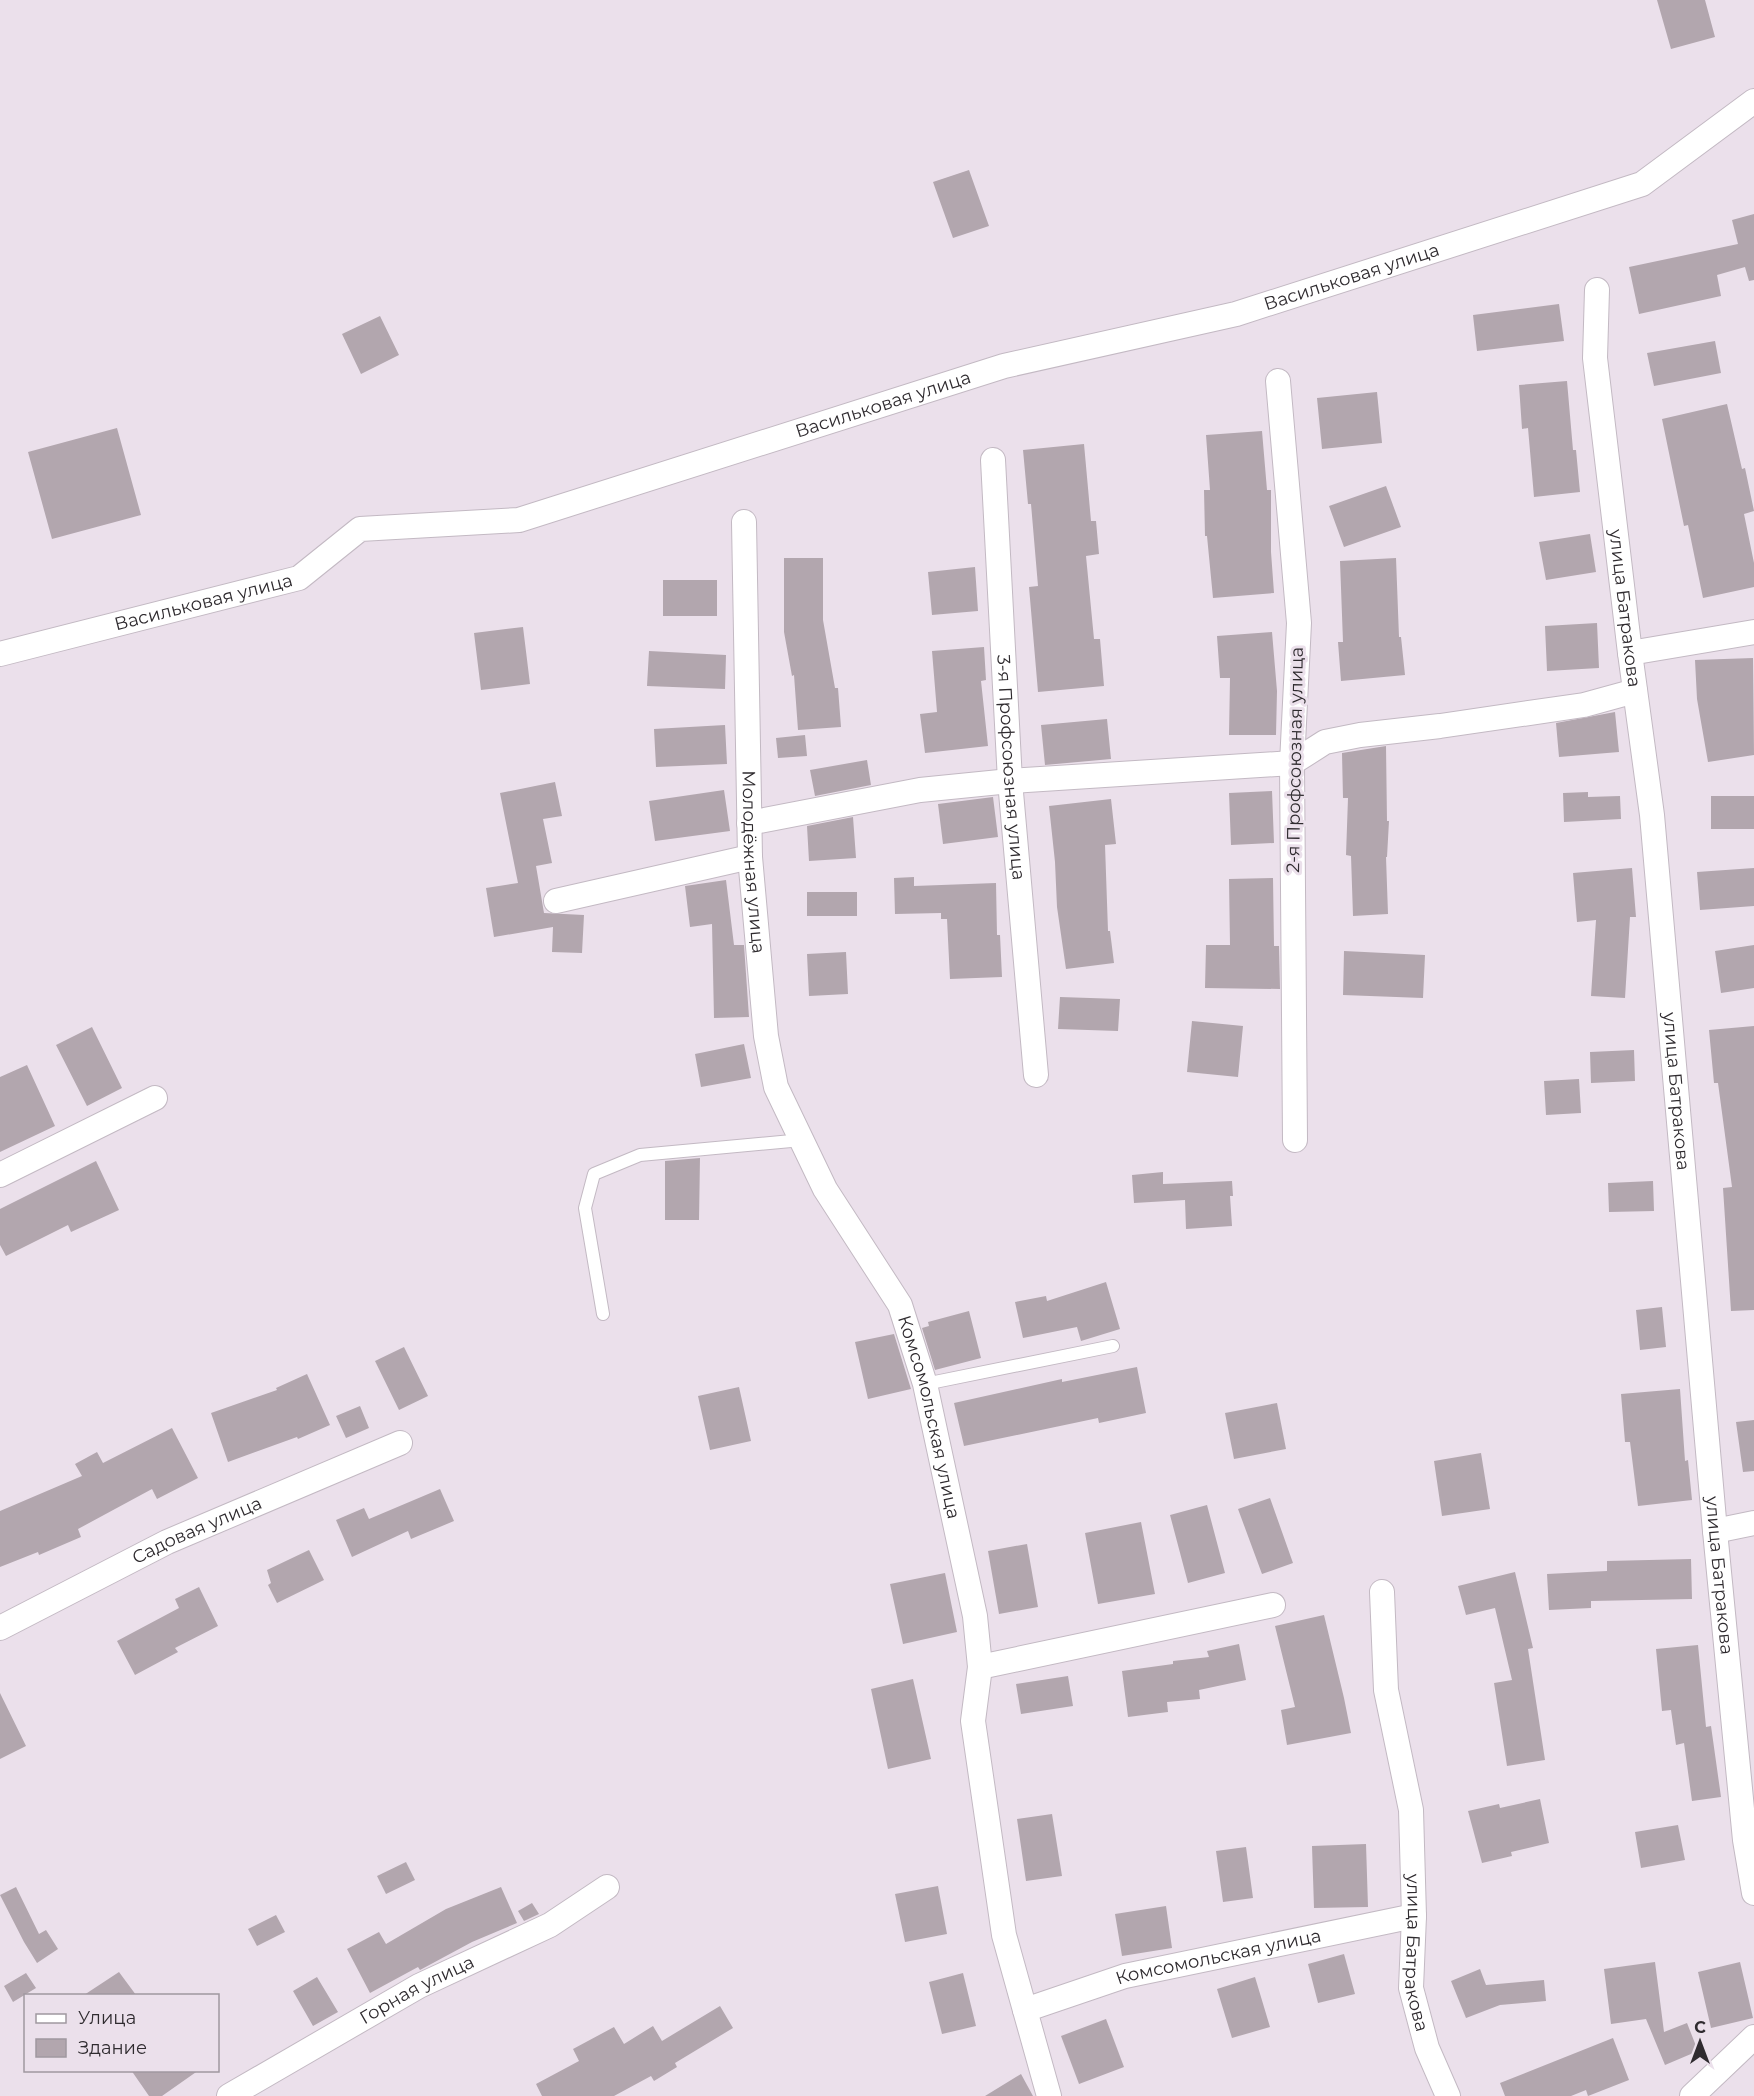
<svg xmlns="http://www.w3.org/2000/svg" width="1754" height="2096" viewBox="0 0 1754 2096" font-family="Montserrat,sans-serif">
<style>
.building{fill:#b2a6ae}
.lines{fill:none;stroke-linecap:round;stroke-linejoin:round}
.lane-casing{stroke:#c3b9c3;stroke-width:14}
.street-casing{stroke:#c3b9c3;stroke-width:26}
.lane{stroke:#fff;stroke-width:12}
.street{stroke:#fff;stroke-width:24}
.labels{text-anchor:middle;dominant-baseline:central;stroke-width:6;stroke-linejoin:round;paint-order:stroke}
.street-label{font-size:18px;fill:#2f2b2f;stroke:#ebe0eb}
</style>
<rect width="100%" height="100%" fill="#ebe0eb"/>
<!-- building -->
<path class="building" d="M1657,0H1705L1715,37L1671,49Z
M969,170L989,226L953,238L933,182Z
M1754,214V280L1749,281L1745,267L1717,275L1721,296L1639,314L1629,267L1738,244L1732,220Z
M1559,304L1564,341L1477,351L1473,315Z
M380,316L399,355L361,374L342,334Z
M1715,341L1721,373L1654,386L1647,353Z
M1567,381L1573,450H1576L1580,492L1534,497L1528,428L1522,429L1519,385Z
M1377,392L1382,443L1322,449L1317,398Z
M1727,404L1742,469L1745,468L1754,511L1744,514L1754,563V587L1703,598L1688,525L1684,526L1662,419Z
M117,428L141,515L52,539L28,452Z
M1262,431L1267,490H1271V552L1274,593L1213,598L1207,536H1205L1204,490H1210L1206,435Z
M1084,444L1091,521H1096L1099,554L1086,556L1094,639H1100L1104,686L1038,692L1029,587L1038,586L1031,504H1028L1023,450Z
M1386,486L1401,527L1344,547L1329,506Z
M1590,534L1596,572L1546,580L1539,542Z
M784,558H823V620L835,688H838L841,727L798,730L794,675L792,676L784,632Z
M1396,558L1399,637H1401L1405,675L1341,681L1338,642H1343L1340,561Z
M975,567L978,611L932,615L928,572Z
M663,580H717V616H663Z
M1597,623L1599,668L1547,671L1545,626Z
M523,627L530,684L481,690L474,633Z
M1272,632L1277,691L1276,735H1229L1230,678H1220L1217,636Z
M984,647L986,680L981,681L988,746L925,753L920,714L937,712L932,651Z
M649,651L726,655L725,689L647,686Z
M1753,658L1754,755L1708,762L1697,699L1695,660Z
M1615,712L1619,752L1559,757L1556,723Z
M1107,719L1111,759L1045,765L1041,725Z
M725,725L727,764L656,767L654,729Z
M805,735L807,756L778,758L776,738Z
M1386,746L1387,821H1389L1387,857H1386L1388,914L1353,916L1351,856L1346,855L1348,798H1343L1342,753Z
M867,760L871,785L815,796L810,770Z
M555,782L562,816L543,819L552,863L536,866L544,913L584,915L582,953L552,952L553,927L494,937L486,888L518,883L500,793Z
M724,790L730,831L655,841L649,801Z
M1272,791L1274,843L1231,845L1229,793Z
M1588,792V797L1620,796L1621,819L1564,822L1563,793Z
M1711,796H1754V829H1711Z
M993,797L998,837L943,844L938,804Z
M1111,799L1116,844L1105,845L1108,931H1110L1114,963L1066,969L1057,907L1055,862L1049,806Z
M853,817L856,858L809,861L807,826Z
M1632,868L1636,917H1630L1625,998L1591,996L1596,920L1577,922L1573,873Z
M1754,868V906L1700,910L1697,872Z
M914,877V886L996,883L997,935H1000L1002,977L950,979L947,919H941V913L895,914L894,878Z
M1273,878L1274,946H1279L1280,989L1205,988L1206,945H1230L1229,879Z
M726,880L734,945H744L749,1017L714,1018L712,924L690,927L685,886Z
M807,892H857V916H807Z
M1754,945V988L1721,993L1715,951Z
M1344,951L1425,955L1423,998L1343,995Z
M846,952L848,994L809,996L807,954Z
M1060,997L1120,999L1118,1031L1058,1029Z
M1192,1021L1243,1026L1238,1077L1187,1072Z
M1754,1026V1310L1731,1311L1723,1188L1732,1187L1718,1083H1714L1709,1030Z
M92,1027L122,1088L87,1106L56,1045Z
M744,1044L751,1078L701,1087L695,1054Z
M1634,1050L1635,1081L1591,1083L1590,1052Z
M27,1065L55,1126L0,1152V1077Z
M1579,1079L1581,1113L1546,1115L1544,1081Z
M700,1158L699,1220H665V1161Z
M96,1161L119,1210L71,1232L68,1225L6,1256L0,1245V1209Z
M1163,1172V1184L1232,1181L1233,1196H1230L1232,1226L1186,1229L1185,1200L1134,1203L1132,1175Z
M1653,1181L1654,1211L1609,1212L1608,1183Z
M1106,1282L1120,1329L1081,1341L1077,1327L1023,1338L1015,1302L1046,1296L1047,1301Z
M1662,1307L1666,1347L1640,1350L1636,1310Z
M969,1311L981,1358L935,1370L922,1328L929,1326L928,1322Z
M894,1334L911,1389L868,1399L855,1342Z
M404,1347L428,1396L399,1410L375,1361Z
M1137,1367L1146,1413L1099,1423L1098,1418L964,1446L954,1403L1062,1379V1382Z
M307,1374L330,1425L298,1439L297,1437L228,1462L211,1413L277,1390L276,1388Z
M739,1387L751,1441L710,1450L698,1396Z
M1680,1389L1685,1461L1688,1460L1692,1500L1638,1506L1630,1442H1625L1621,1394Z
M1277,1403L1286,1449L1234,1459L1225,1413Z
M360,1406L369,1428L346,1438L336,1416Z
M1754,1420V1471L1743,1472L1736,1422Z
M172,1428L198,1478L157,1499L152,1489L78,1529L81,1537L39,1555L38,1552L0,1567V1511L82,1476L75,1464L97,1452L103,1463Z
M1481,1453L1490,1509L1442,1516L1434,1461Z
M440,1489L454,1521L411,1539L408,1531L352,1557L336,1520L364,1508L369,1519Z
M1270,1498L1293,1563L1262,1574L1238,1509Z
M1207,1505L1225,1573L1188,1583L1170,1515Z
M1141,1522L1155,1594L1098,1604L1085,1533Z
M1027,1544L1038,1607L999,1614L988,1551Z
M309,1550L324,1580L277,1603L268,1585L271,1583L267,1570Z
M1691,1559L1692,1599L1591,1601V1608L1549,1610L1547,1574L1607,1571V1561Z
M1515,1572L1533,1648L1528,1649L1545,1760L1507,1766L1494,1683L1512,1680L1495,1608L1466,1615L1458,1586Z
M945,1573L957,1632L903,1644L890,1584Z
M199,1587L218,1626L175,1648L178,1652L135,1675L117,1641L179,1608L175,1599Z
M1324,1615L1344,1698L1351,1733L1287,1745L1281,1710L1295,1707L1275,1626Z
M1239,1644L1246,1680L1199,1690L1200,1699L1167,1702L1168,1712L1128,1717L1122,1671L1173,1664V1661L1209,1657L1207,1651Z
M1698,1645L1706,1727L1711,1726L1721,1797L1692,1801L1684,1743L1676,1745L1671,1710L1662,1711L1656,1649Z
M1068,1676L1073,1706L1021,1714L1016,1684Z
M913,1679L931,1759L888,1769L871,1689Z
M0,1693L26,1746L0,1759Z
M1540,1799L1549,1843L1511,1852L1512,1856L1482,1863L1468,1811L1499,1804L1500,1808Z
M1052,1814L1062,1876L1026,1881L1017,1819Z
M1678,1825L1685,1860L1641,1868L1635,1832Z
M1366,1844L1368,1907L1314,1908L1312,1846Z
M1246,1847L1253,1898L1223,1902L1216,1851Z
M406,1862L415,1880L386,1894L377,1876Z
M938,1886L947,1934L905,1942L895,1894Z
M16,1887L39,1934L46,1930L58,1949L37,1963L24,1942L0,1895Z
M501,1887L517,1923L472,1942L420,1970L418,1967L370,1993L347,1949L379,1932L386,1944L446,1909Z
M532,1903L539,1914L524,1921L518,1911Z
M1166,1906L1172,1948L1122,1956L1115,1914Z
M276,1915L285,1932L257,1946L248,1929Z
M1344,1954L1355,1994L1318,2003L1308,1964Z
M1655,1962L1664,2032L1687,2023L1698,2051L1665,2065L1646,2019L1611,2024L1604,1969Z
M1740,1962L1753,2018L1711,2028L1698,1972Z
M1480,1969L1486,1985L1544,1980L1546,2001L1500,2005L1466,2018L1451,1981Z
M119,1972L136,1995H84Z
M26,1973L36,1988L13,2002L4,1986Z
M963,1973L976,2026L942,2034L929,1982Z
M317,1977L338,2012L313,2026L293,1991Z
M1255,1977L1270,2027L1232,2038L1217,1989Z
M720,2006L733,2028L675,2063L677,2067L654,2081L651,2076L614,2096H542L536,2084L579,2061L573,2049L614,2027L624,2044L653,2026L662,2041Z
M1106,2019L1124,2067L1079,2084L1061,2036Z
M1613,2038L1629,2080L1588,2096L1586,2090L1571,2096H1505L1500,2083Z
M131,2070H199L162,2096H149Z
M1021,2074L1033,2096H985Z"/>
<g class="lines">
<defs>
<path id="lane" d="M603,1314L585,1208L594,1174L640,1155L802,1140
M925,1384L1113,1346"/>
<g id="street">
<path id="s1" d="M1597,290L1595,358L1630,653L1652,815L1715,1531L1745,1840L1754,1893"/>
<path d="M1278,381L1299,623L1292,763L1295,1140"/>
<path id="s2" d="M993,460L1010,781L1036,1075"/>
<path id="s3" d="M744,522L750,857L766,1036L776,1087L825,1189L900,1305L925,1384L975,1616L980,1667L973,1721L1004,1935L1049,2096"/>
<path d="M1630,653L1754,632"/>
<path id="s4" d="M0,654L299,578L360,529L519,520L1004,366L1236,314L1642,184L1754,101"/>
<path d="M749,823L920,790L1010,781L1292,763L1325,742L1360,735L1440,726L1584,705L1635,691"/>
<path d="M556,901L750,857"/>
<path d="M0,1175L155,1098"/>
<path d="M1715,1531L1754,1523"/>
<path id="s5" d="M1382,1592L1386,1690L1411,1810L1414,1916L1411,1988L1427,2048L1448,2096"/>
<path id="s6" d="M0,1628L167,1542L400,1443"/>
<path d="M980,1667L1273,1605"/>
<path id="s7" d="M1025,2010L1125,1976L1414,1916"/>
<path id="s8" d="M229,2096L419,1986L550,1925L607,1887"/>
<path d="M1692,2096L1754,2037"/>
</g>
</defs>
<!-- lane casing -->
<use href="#lane" class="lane-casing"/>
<!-- street casing -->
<use href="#street" class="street-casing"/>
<!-- lane -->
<use href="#lane" class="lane"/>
<!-- street -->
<use href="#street" class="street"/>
</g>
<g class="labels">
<!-- street labels -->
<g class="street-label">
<text stroke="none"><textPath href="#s4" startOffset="1414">Васильковая улица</textPath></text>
<text stroke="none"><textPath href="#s4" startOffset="928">Васильковая улица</textPath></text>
<text stroke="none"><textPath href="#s4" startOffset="210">Васильковая улица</textPath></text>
<text stroke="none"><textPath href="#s1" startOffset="320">улица Батракова</textPath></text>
<text transform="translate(1295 760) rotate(-89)">2-я Профсоюзная улица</text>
<text stroke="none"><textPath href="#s2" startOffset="308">3-я Профсоюзная улица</textPath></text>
<text stroke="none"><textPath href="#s3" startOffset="340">Молодёжная улица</textPath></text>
<text stroke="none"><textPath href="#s1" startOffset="806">улица Батракова</textPath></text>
<text stroke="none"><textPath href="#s3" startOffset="934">Комсомольская улица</textPath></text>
<text stroke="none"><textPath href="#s6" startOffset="220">Садовая улица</textPath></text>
<text stroke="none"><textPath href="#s1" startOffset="1292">улица Батракова</textPath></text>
<text stroke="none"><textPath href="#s5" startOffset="364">улица Батракова</textPath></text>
<text stroke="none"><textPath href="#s7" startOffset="201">Комсомольская улица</textPath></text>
<text stroke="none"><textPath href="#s8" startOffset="216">Горная улица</textPath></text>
</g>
</g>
<!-- legend -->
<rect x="24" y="1994" width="195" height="78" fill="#ebe0eb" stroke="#a098a0" stroke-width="1.5"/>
<rect x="36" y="2014" width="30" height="9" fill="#ffffff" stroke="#a098a0" stroke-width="1.5"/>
<text x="78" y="2024" font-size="18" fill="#2f2b2f">Улица</text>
<rect x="36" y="2039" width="30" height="18" fill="#b2a6ae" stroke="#a098a0" stroke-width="1.5"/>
<text x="78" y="2054" font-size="18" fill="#2f2b2f">Здание</text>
<!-- north arrow -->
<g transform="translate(1700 2042)" stroke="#ebe0eb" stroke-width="4.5" paint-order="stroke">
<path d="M0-4.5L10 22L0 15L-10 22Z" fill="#2f2b2f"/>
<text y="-9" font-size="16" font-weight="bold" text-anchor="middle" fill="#2f2b2f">С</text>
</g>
</svg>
